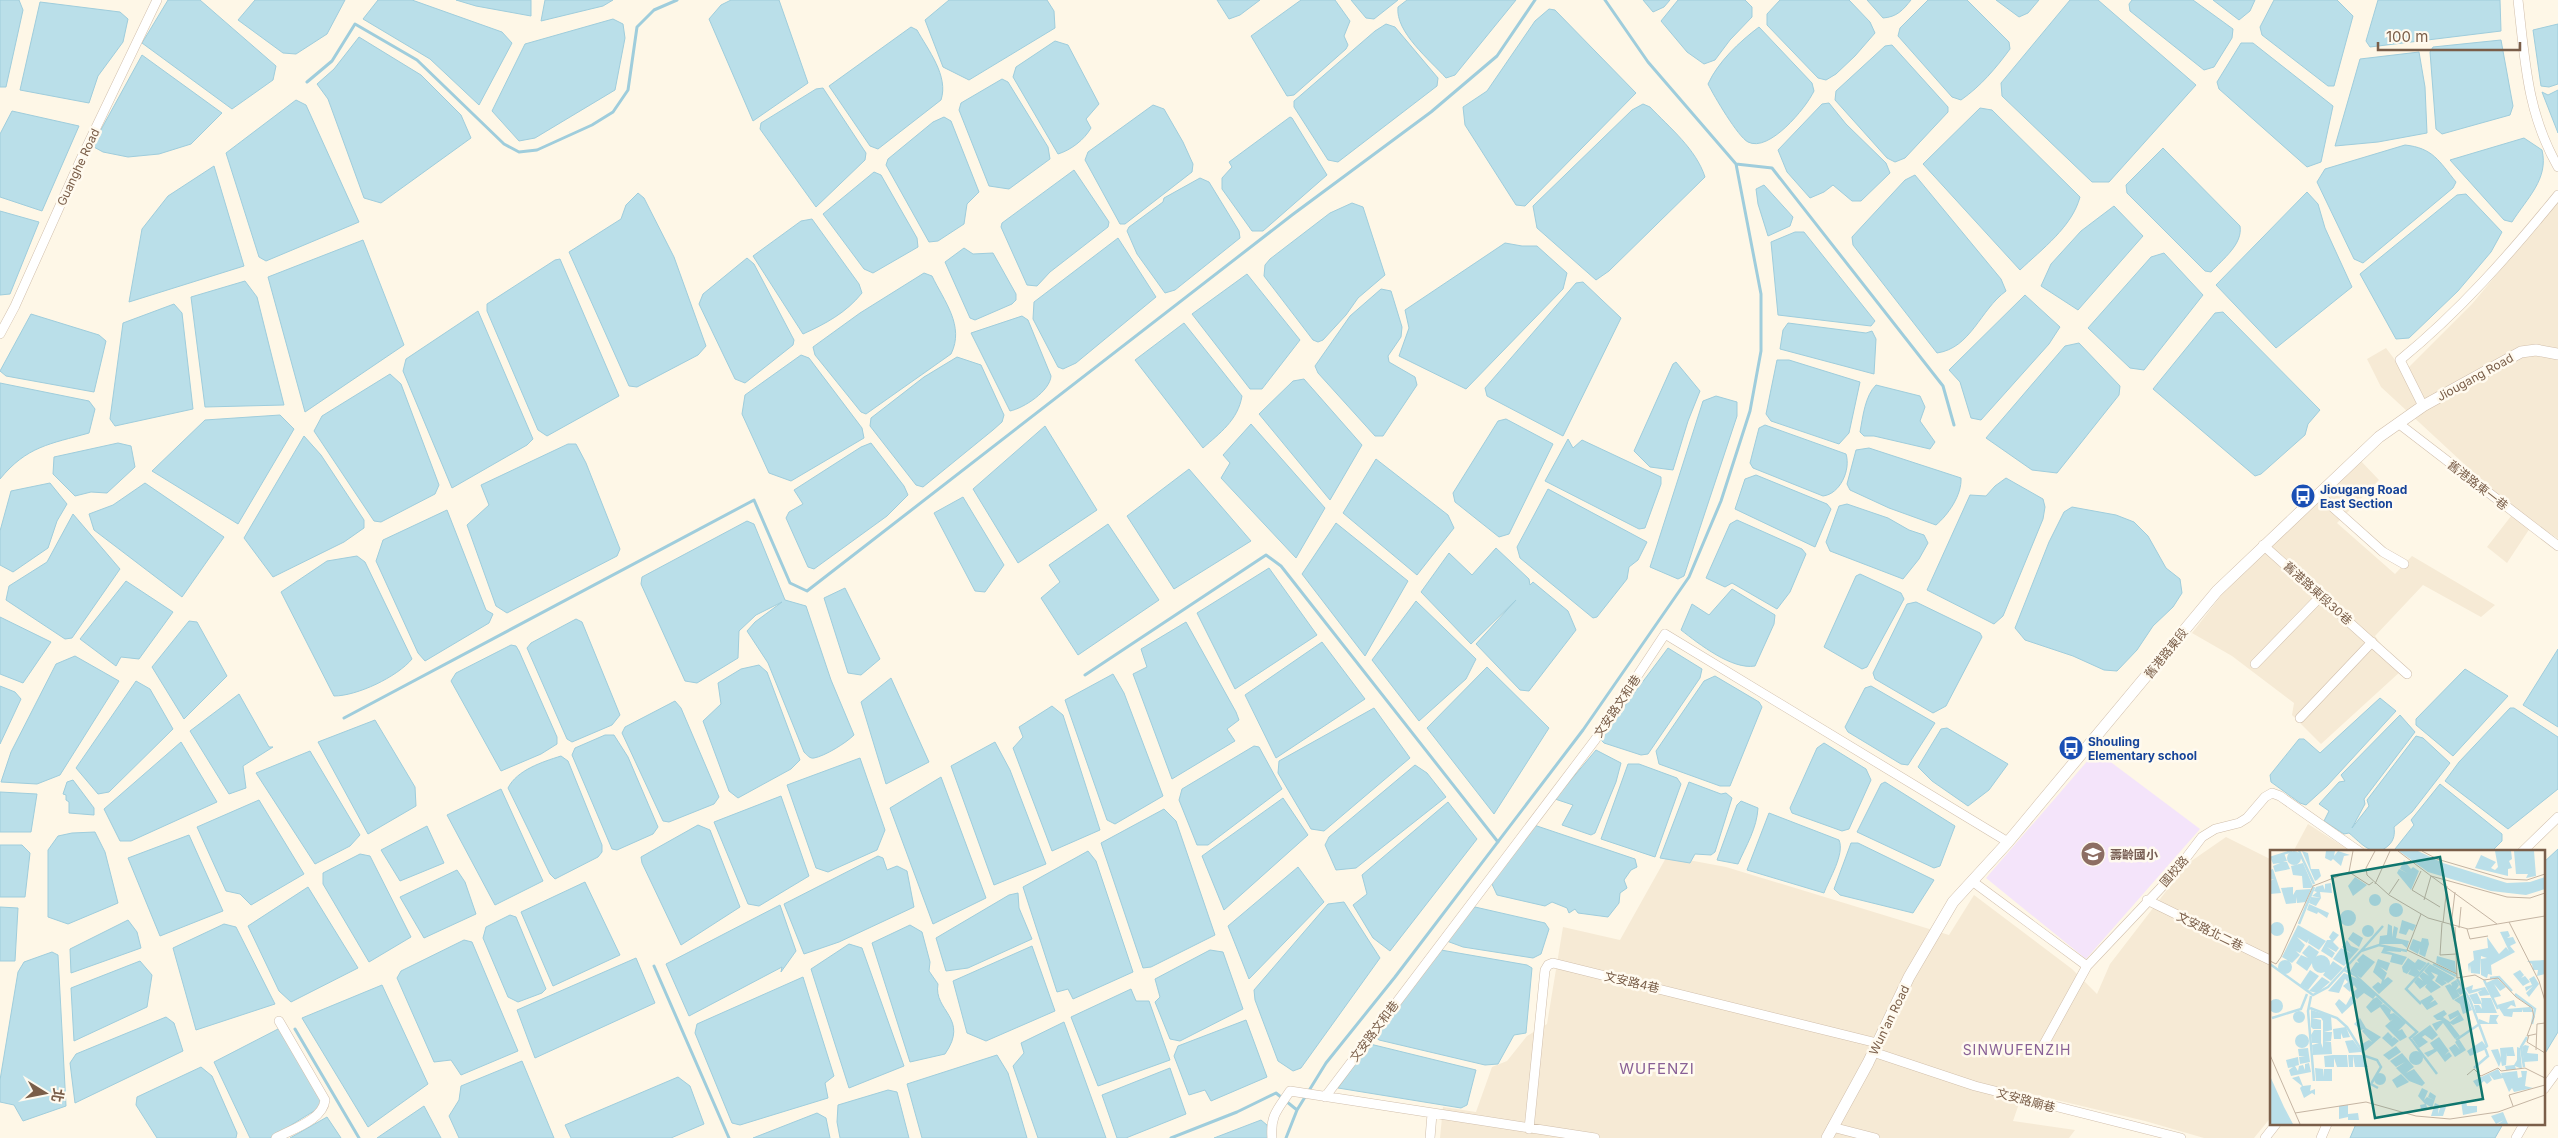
<svg xmlns="http://www.w3.org/2000/svg" width="2558" height="1138" viewBox="0 0 2558 1138" font-family="Inter,'Noto Sans TC',sans-serif">
<style>
.residential{fill:#f6ead5}
.education{fill:#f4e4fa}
.water{fill:#badfe9;stroke:#9fcddc}
.lines{fill:none;stroke-linecap:round;stroke-linejoin:round}
.stream{stroke:#9fcddc;stroke-width:3}
.minor-casing{stroke:#d1bfac;stroke-width:10}
.tertiary-casing{stroke:#d1bfac;stroke-width:12}
.minor{stroke:#fff;stroke-width:9}
.tertiary{stroke:#fff;stroke-width:11}
.labels{text-anchor:middle;dominant-baseline:central;stroke-width:5;stroke-linejoin:round;paint-order:stroke}
.street-label{font-size:12px;fill:#7a5e49;stroke:#fffaef}
.transit-label{font-size:12px;font-weight:bold;fill:#164399;stroke:#fffaef;text-anchor:start}
.education-label{font-size:12px;font-weight:bold;fill:#785e54;stroke:#fffaef;text-anchor:start}
.neighbourhood-label{font-size:14px;letter-spacing:1px;fill:#896196;stroke:#fffaef}
.quarter-label{font-size:15px;letter-spacing:1px;fill:#896196;stroke:#fffaef}
.inset-river{fill:none;stroke:#badfe9;stroke-width:2.5}
.inset-road{fill:none;stroke:#c5b5a3;stroke-width:1}
.view{fill:#0f766e;fill-opacity:0.15;stroke:#0f766e;stroke-width:2.5}
.inset-edge{fill:none;stroke:#7a5e49;stroke-width:2.5}
</style>
<rect width="100%" height="100%" fill="#fef7e7"/>
<!-- residential -->
<path class="residential" d="M2558,201V539L2534,522L2507,563L2487,547L2515,511L2381,387L2367,359L2386,348L2404,372L2472,304Z
M2359,459L2379,480L2337,523L2395,574L2412,556L2495,605L2481,617L2423,585L2375,636L2401,671L2321,744L2292,715L2294,703L2232,656L2192,633L2227,588Z
M2308,824L2352,852H2293Z
M2226,837L2272,860V1116L2254,1138H2204L2145,1121L2023,1092L2013,1121L2075,1130L2069,1138H1440L1443,1107L1476,1112L1492,1067L1507,1061L1527,1036L1547,1024L1563,927L1620,940L1667,856L1726,867L1949,935L1974,895L2072,969L2097,994L2110,964L2187,864Z"/>
<!-- education -->
<path class="education" d="M2096,751L2200,829L2086,959L1986,878Z"/>
<!-- water -->
<path class="water" d="M0,0H19L23,10L6,87H0Z
M168,0H200L276,66L273,80L232,109L142,43Z
M255,0H345L327,34L296,54L283,53L238,20Z
M378,0H412L502,32L512,43L479,105L430,59L363,19Z
M456,0H531V16L476,6Z
M545,0H613L603,6L541,21Z
M731,0H779L808,83L753,121L709,19L721,5Z
M949,0H1047L1054,11L1055,28L969,80L943,67L925,20Z
M1217,0H1260L1240,15L1229,19Z
M1301,0H1335L1350,21L1344,36L1348,45L1346,49L1294,95L1287,96L1251,36Z
M1351,0H1398L1374,19L1366,18Z
M1407,0H1516L1455,75L1446,78C1430,60 1395,32 1398,7Z
M1643,0H1670L1664,7L1653,12Z
M1678,0H1745L1752,7V17L1730,40L1715,60L1704,64L1687,52L1661,21Z
M1780,0H1849L1870,22L1875,33L1855,56L1836,74L1826,80L1818,78L1767,25V14Z
M1867,0H1911C1903,10 1897,17 1883,18Z
M1928,0H1967L2009,42L2010,49C1996,68 1981,86 1961,100L1952,97L1898,36L1900,28Z
M1996,0H2039L2028,13L2019,17Z
M2070,0H2098L2196,85L2109,182H2092L2002,96L2001,83Z
M2132,0H2193L2233,29L2232,38L2214,67L2204,70L2130,11L2129,4Z
M2213,0H2255L2250,11L2239,20Z
M2274,0H2337L2353,16L2334,86H2328L2262,35L2260,27Z
M2378,0H2500L2501,31L2370,47L2366,41Z
M40,2L120,12L128,19L123,42L98,76L89,103L20,90Z
M1549,9L1555,10L1636,93L1525,206L1516,205L1465,125L1463,107L1487,91L1535,21Z
M613,19L623,24L625,38L615,90L535,138L519,141L492,111L525,44Z
M1386,24L1395,27L1438,78L1437,86L1338,162L1328,160L1294,107V101L1375,31Z
M2558,24V84L2549,87L2541,86L2533,30Z
M911,27L917,30C928,50 949,76 941,100L878,149L870,146L829,86Z
M1759,27L1812,83L1814,91C1806,108 1769,153 1748,142C1738,137 1714,96 1708,84C1718,62 1739,42 1759,27Z
M359,37L421,75L461,115L471,138L381,203L364,198L328,99L317,84L334,69Z
M2501,40L2513,106L2510,115L2442,134L2436,129L2430,52L2433,47Z
M1055,41L1068,45L1099,104L1086,119L1091,128C1084,140 1071,150 1058,154L1013,77L1016,67Z
M2241,43H2253L2333,106L2321,162L2307,167L2219,89L2217,82Z
M1892,45L1948,107V112L1905,158L1895,162L1887,158L1835,100L1836,91L1885,46Z
M2419,52L2425,87L2427,133L2378,142L2335,146L2360,59Z
M142,55L222,113L191,144L159,154L128,157L103,152L92,146Z
M1002,79L1008,82L1048,147L1050,159L1009,189L989,186L959,110L961,103Z
M823,88L866,153L865,160L816,207L760,129L761,123L816,89Z
M2558,90V133L2542,92L2548,95Z
M296,100L306,105L359,222L266,261L259,257L226,153Z
M1829,103L1846,124L1886,163L1890,173L1861,201H1852L1833,185L1824,192L1810,198L1787,172L1778,150L1822,104Z
M1643,104L1650,107C1670,128 1696,149 1705,177L1609,271L1596,280L1537,228L1533,206L1632,110Z
M1153,105L1164,109L1183,142L1193,164L1192,172L1125,224H1120L1085,160L1088,152Z
M1980,108L1992,110L2080,197C2072,227 2042,249 2020,270L1923,164Z
M12,111L79,126L42,211L0,197V134Z
M944,117L951,121L979,192L967,204L964,224L938,241L929,242L886,165L888,159L933,122Z
M1290,117L1292,118L1327,175L1263,231H1252L1222,189V178L1232,167L1229,162Z
M2524,138L2542,150C2549,179 2527,198 2512,222L2504,220L2450,160Z
M2405,145C2433,148 2439,161 2456,182L2453,188L2363,263L2354,259L2317,182L2325,169Z
M2163,148L2240,226C2243,244 2223,259 2211,272L2205,271L2127,193L2126,185Z
M214,166L244,266L129,302L142,229L168,196Z
M1074,170L1109,222L1108,227L1050,272L1037,286L1027,285L1001,227L1002,223Z
M874,172L881,175L917,238L918,247L873,273L864,269L823,214Z
M1915,175L2001,279L2006,291C1980,310 1971,348 1937,353L1853,245L1852,237L1905,180Z
M1200,178L1209,182L1239,231L1240,238L1175,290L1165,293L1137,254L1127,231L1129,227L1163,202L1164,198Z
M1764,185L1793,217L1790,226L1768,236L1758,204L1756,189Z
M2307,192L2318,204L2325,228L2352,287L2276,348L2216,285Z
M638,193L644,198L674,257L706,346L698,355L637,387L629,386L569,252L621,219L626,205Z
M2466,194L2502,232L2491,252L2458,291L2409,338L2396,339L2360,274L2457,195Z
M1352,203L1363,207L1385,275L1358,298L1346,315L1323,340L1318,342L1313,340L1264,276L1265,265L1270,259L1330,213Z
M2114,206L2143,236L2078,310L2041,286L2051,264L2081,231Z
M0,211L39,222L10,294L0,295Z
M812,219L859,284L862,293C846,313 825,324 803,334L753,256L801,221Z
M1795,232H1804L1875,321L1871,326L1778,315L1771,242Z
M1118,238L1156,297L1076,363L1063,369L1058,367L1033,319L1034,302Z
M363,240L404,345L305,412L268,277Z
M1505,243L1522,246H1537L1567,273L1563,289L1466,389L1399,356L1409,328L1405,310Z
M964,248L973,254L993,253L1016,294V300L1012,304L975,320L970,318L945,262Z
M2164,253L2203,295L2144,370L2130,368L2088,328L2151,257Z
M747,258L754,264L794,340L793,345L745,383L735,379L699,304L703,294Z
M560,259L619,396L547,436L538,430L487,311V304L555,260Z
M924,273L932,276C944,301 965,326 951,354L866,414L861,412L815,355L813,347L860,313Z
M1247,274L1300,340L1262,389H1250L1192,314Z
M245,281L257,297L284,405L205,407L191,297Z
M1583,282L1621,318L1563,436L1487,396L1485,388L1576,283Z
M1381,289L1391,291L1402,327L1401,337L1388,356L1389,362L1415,377L1417,385L1383,436H1375L1318,373L1315,366L1350,316Z
M2025,295L2060,327L2049,344L1981,420L1971,418L1960,382L1949,370Z
M174,304L182,313L193,409L115,426L110,419L123,323Z
M478,311L533,439L527,445L452,488L403,371L406,359Z
M2223,312L2320,410L2308,424L2305,435L2261,474L2255,476L2153,389L2215,313Z
M31,314L99,335L106,341L94,392L6,376L0,371Z
M1022,316L1028,320L1051,376C1050,391 1024,408 1010,411L971,333Z
M1184,323L1242,396C1238,420 1220,433 1203,448L1135,360Z
M1788,323L1866,333L1872,331L1876,339L1874,374L1780,349L1783,330Z
M2079,343L2120,386L2119,395L2057,473L2032,470L1986,438L2065,346Z
M801,355L809,358L862,428L864,438L791,481L769,473L742,414L745,395Z
M957,357L981,365L1004,415L1002,422L993,430L923,487L916,485L870,426L871,418L924,377Z
M1777,360H1789L1860,382L1849,433L1839,444L1771,421L1766,414Z
M1676,362L1700,391L1688,421L1673,470L1650,467L1634,451L1673,364Z
M390,374L401,384L439,485L435,494L381,522L374,521L314,431L322,416Z
M1304,379L1362,445L1330,500L1259,414L1293,381Z
M0,383L89,401L95,409L89,433C50,444 27,446 0,479Z
M1876,385L1920,396L1925,407L1920,421L1935,442L1930,449L1874,436H1864L1860,432C1863,416 1865,396 1876,385Z
M1716,396L1737,402V416L1684,576L1678,579L1650,567L1703,401Z
M280,415L294,429L238,524L152,471L205,420Z
M1506,419L1553,444L1509,534L1499,537L1455,502L1453,493L1498,421Z
M1251,424L1325,508L1296,558L1221,478L1230,463L1223,455Z
M1765,425L1846,454C1851,470 1840,494 1823,496L1753,468L1750,463L1759,428Z
M1045,426L1097,510L1018,563L973,489Z
M304,436L321,455L364,520V528L344,542L273,577L244,538Z
M1568,439L1573,448L1582,440L1661,477V484L1645,528L1639,529L1545,481Z
M118,443L131,446L135,467L107,493L91,492L75,496L53,474L54,457Z
M871,443L904,486L908,495L887,516L814,569L808,567L786,518L789,512L803,504L794,490L861,447Z
M568,444H576L586,463L620,549L617,556L507,613L496,606L467,525L489,505L481,485Z
M1869,448L1961,478C1962,495 1948,515 1936,525L1889,508L1850,490L1847,484L1856,450Z
M1376,459L1448,515L1454,528L1417,575L1343,513Z
M1189,469L1251,541L1174,589L1127,516Z
M1756,475L1827,504L1831,509L1815,547L1735,509L1745,479Z
M2006,478L2043,499L2045,507L2043,519L2003,616L1994,624L1927,590L1970,495L1986,496L1995,486Z
M50,483L67,504L57,521L48,548L13,572L0,565V531L11,491Z
M145,483L224,537L182,597L94,530L89,514L113,505Z
M1548,489L1647,542L1638,560L1629,567L1627,579L1597,617L1593,618L1520,558L1517,547Z
M963,497L1004,565L985,592L975,591L934,513Z
M1847,504L1888,518L1909,530L1924,535L1928,543L1919,559L1903,579L1830,551L1826,542L1839,506Z
M2072,507L2116,515L2134,522L2148,536L2166,568L2180,579L2182,593L2173,607L2153,626L2137,650L2117,671L2104,670L2073,656L2025,640L2015,628L2049,542L2064,512Z
M447,510L486,610L493,614L489,623L425,661L418,653L376,561L383,540Z
M73,514L120,569L72,638L65,639L6,600L9,586L47,562Z
M1737,520L1802,549L1806,554L1790,592L1777,609L1732,583L1725,587L1706,578L1730,524Z
M747,521L754,524L785,600L806,606L831,680L854,735C846,743 825,756 814,758C810,759 807,755 804,752L768,663L747,631L755,622L782,602L756,615L739,631L738,658L697,683L685,681L641,584L642,577Z
M1336,523L1408,581L1365,656L1302,574Z
M1108,524L1159,600L1078,655L1041,598L1060,582L1049,565Z
M1496,548L1529,579L1530,585L1533,582L1568,611L1576,630L1529,691L1520,690L1476,644L1516,600L1471,644L1421,592L1449,553L1472,575Z
M357,556L365,562L412,659C397,677 357,696 334,696L281,592L327,561Z
M1269,568L1317,635L1235,689L1197,613Z
M1860,574L1901,593L1904,599L1867,667L1862,669L1824,647L1856,576Z
M126,581L173,612L139,659L121,657L116,666L80,639Z
M845,588L880,659L861,675L848,673L824,598Z
M1732,589L1775,615L1774,624L1755,666C1732,670 1699,644 1681,630L1692,604L1709,615Z
M1416,601L1476,659L1466,679L1419,721L1372,660Z
M1916,602L1980,633L1982,637L1946,706L1933,713L1875,679L1873,673L1907,604Z
M0,617L51,642L23,683L0,674Z
M576,619L582,622L620,715L612,725L572,742L567,739L527,648L531,643Z
M189,621L197,622L227,676L184,719L152,667Z
M1186,622L1236,712L1239,720L1227,729L1235,741L1172,779L1133,674L1147,667L1141,649Z
M1322,642L1365,699L1276,758L1245,695Z
M511,645L516,646L519,651L557,737V744L541,754L501,771L451,681L456,673Z
M1668,648L1702,669L1700,678L1648,754L1641,755L1604,743L1600,739Z
M2558,649V727L2523,705Z
M75,656L119,681L60,775L37,784L1,782L11,752L56,664Z
M759,665L767,672L800,760L791,769L738,798L729,791L703,721L721,704L718,683L741,669Z
M1487,667L1549,728L1494,814L1427,728Z
M2465,669L2508,696L2453,756L2416,725V719Z
M1113,674L1124,693L1163,796L1115,824L1107,820L1065,700Z
M1715,676L1759,702L1762,707L1730,786H1720L1659,764L1656,751L1704,681Z
M891,678L929,762L886,784L861,702Z
M136,681L150,689L173,729L109,792L98,794L76,768Z
M0,686L15,692L21,699L0,744Z
M1871,686L1935,723L1908,765L1901,764L1848,732L1845,727L1865,688Z
M239,694L269,747H273L243,766L246,788L229,794L190,731Z
M2380,698L2396,711L2327,786L2306,805L2300,803L2271,782L2270,775L2299,739H2304L2320,753Z
M675,701L681,708L719,797L714,804L669,822L663,821L622,733L625,727Z
M1052,706L1063,715L1100,830L1052,851L1013,748L1023,737L1019,727Z
M1374,708L1410,758L1324,831L1311,829L1278,773L1279,761Z
M2510,708H2514L2558,737V789L2508,829L2445,781L2459,762Z
M2400,715L2415,732L2364,799L2365,804L2352,828L2369,806L2367,800L2416,736L2423,738L2450,763L2412,812L2394,827C2395,834 2394,840 2389,845C2374,860 2361,843 2349,833L2344,834L2324,821L2329,811L2319,804L2339,782L2345,781L2341,775Z
M375,720L415,787L416,806L368,834L318,742Z
M1947,728L2008,764L1989,790L1968,806L1932,781L1918,767L1941,729Z
M605,735H614L628,757L658,827L653,834L617,850L612,849L572,755L575,748Z
M181,742L217,802L131,841H120L104,809Z
M995,742L1010,770L1046,864L994,885L951,766Z
M1824,743L1866,769L1871,780L1849,829L1842,831L1792,813L1790,808L1817,748Z
M1254,746L1259,747L1282,789L1208,845H1197L1179,800L1182,789Z
M1596,750L1621,763L1616,782L1595,833L1591,835L1562,825L1573,805L1555,799Z
M310,751L360,835L350,846L315,864L256,773Z
M561,756L568,761L602,845V852L598,857L555,879L550,874L508,788C517,770 542,762 561,756Z
M860,758L885,830L877,850L828,872L816,868L787,785Z
M1628,764H1639L1677,778L1681,784L1655,857L1601,839Z
M1415,765L1427,773L1446,797L1356,868L1336,870L1325,845L1329,837Z
M941,777L986,898L933,924L890,808Z
M73,780L94,808V815L69,813V802L66,800V795L63,794L67,782Z
M1689,782L1721,794L1726,793L1732,798L1715,852L1711,855L1695,854L1690,863L1660,858Z
M1885,782L1955,826L1940,866L1934,868L1857,832L1881,784Z
M2440,784L2502,834V841L2491,852H2399L2395,849L2414,825L2411,820Z
M501,789L543,881L495,905L447,815Z
M0,792L37,794L31,832H0Z
M781,796L809,876L759,906L748,904L714,822Z
M1283,798L1308,835L1224,910L1202,856Z
M259,800L304,874L251,905L240,894L226,891L197,827Z
M1741,801L1758,808C1757,828 1746,846 1738,864L1717,860L1737,805Z
M1448,802L1477,839L1390,951L1373,938L1353,905L1367,894L1362,875Z
M1164,809L1176,821L1215,935L1151,967L1143,968L1101,843Z
M1769,813L1839,840C1845,854 1829,879 1824,893L1747,870Z
M698,825L710,830L740,907L681,945L642,863L641,857Z
M1534,825L1635,859L1637,867L1631,870L1624,880L1627,888L1620,893L1619,903L1608,917L1578,913L1575,909L1569,913L1567,908L1552,902L1545,906L1497,895L1491,882Z
M427,826L444,863L400,881L381,850Z
M95,832L105,852L118,903L68,924L48,917V850L58,836L72,833Z
M189,835L223,911L160,936L128,858Z
M1851,843H1858L1934,880L1913,913L1840,895L1834,889Z
M0,845H22L30,853L25,897H0Z
M2558,849V1032L2544,1055V862Z
M1088,851L1096,861L1133,972L1073,999L1068,989L1057,992L1023,887Z
M360,854L370,856L411,937L369,962L323,884V873Z
M878,856L883,858L887,870L897,866L907,871L914,907L839,942L804,954L784,904Z
M1298,867L1324,902L1249,979L1228,926Z
M457,870L465,882L476,914L424,938L400,897Z
M585,882L620,955L553,986L521,912Z
M308,887L358,968L291,1002L279,991L248,926Z
M1018,893L1019,908L1032,939L968,968L946,971L936,938L1009,895Z
M1344,902L1380,958L1301,1068L1293,1071L1278,1061L1255,1000L1254,990L1328,904Z
M780,905L796,951L781,972L782,967L689,1016L666,964Z
M0,907L18,908L15,961H0Z
M1475,907L1545,923L1549,929L1541,954L1533,958L1463,947L1444,940Z
M510,915L516,917L546,989L542,993L518,1002L508,997L483,938L486,927Z
M128,920L137,932L141,948L71,973L70,949Z
M224,924L236,927L275,1004L196,1030L173,948Z
M910,925L922,932L930,962L929,971L938,984C933,1011 970,1018 945,1054L910,1062L872,943Z
M464,940L472,942L518,1051L461,1075L451,1060L434,1062L397,978L401,971Z
M849,944L862,948L904,1066L849,1088L811,969Z
M1032,946L1055,1011L986,1041L967,1033L953,981Z
M1210,950L1223,952L1243,1009L1180,1041L1170,1039L1155,1002L1160,997L1155,979Z
M1441,950L1527,965L1532,968L1526,1033L1514,1035L1498,1064L1485,1065L1379,1040L1374,1036Z
M52,952L58,955L66,1106L23,1121L14,1105L0,1102V1080L18,972L24,962Z
M636,958L655,1003L535,1058L517,1010Z
M140,961L152,975L147,1007L74,1041L71,988Z
M803,977L834,1076L825,1083L828,1098L740,1125L732,1123L695,1033L697,1024Z
M382,985L428,1084L368,1127L302,1018Z
M1131,989L1136,1001H1149L1170,1060L1098,1086L1071,1017Z
M166,1017L174,1023L183,1051L75,1103L70,1063L76,1054Z
M1246,1020L1267,1077L1211,1101L1205,1090L1189,1095L1174,1056L1178,1046Z
M1064,1022L1106,1138H1038L1013,1066L1024,1053L1021,1043Z
M280,1028L327,1103L270,1138H250L214,1062Z
M1370,1044L1476,1070L1467,1105L1461,1108L1338,1088Z
M997,1055L1008,1073L1027,1138H922L907,1084Z
M522,1061L554,1138H459L449,1116L459,1100L461,1086Z
M201,1067L212,1076L237,1133L236,1138H157L136,1105L137,1097Z
M1170,1068L1186,1114L1126,1138H1117L1102,1095Z
M678,1077L690,1086L704,1124L671,1138H571L565,1125Z
M888,1090L897,1092L909,1138H840L837,1122L838,1105Z
M424,1106L441,1138H377Z
M817,1113L826,1118L830,1138H753Z
M327,1117L341,1138H290Z
M1261,1120L1267,1125L1269,1138H1214Z
M2356,1124H2503L2495,1138H2350Z"/>
<g class="lines">
<!-- stream -->
<path class="stream" d="M307,82L332,61L355,24L417,60L504,144L519,152L537,150L592,125L613,112L628,90L637,27L654,10L677,0
M1736,164L1772,168L1943,386L1954,425
M1085,675L1266,555L1281,566L1498,842
M344,718L754,500L790,583L807,591L1292,215L1431,112L1497,56L1535,0
M654,966L729,1138
M295,1029L359,1138
M1171,1138L1237,1112L1276,1093L1297,1110
M1286,1138L1297,1110L1326,1063L1395,977L1583,730L1689,577L1721,501L1750,411L1761,351V294L1736,164L1648,62L1605,0"/>
<defs>
<path id="minor" d="M2518,0C2525,61 2527,113 2558,167
M0,334L15,306L80,161L157,0
M2423,406L2400,360C2459,312 2510,254 2558,195
M2398,423L2558,546
M2318,494L2383,552L2404,564
M2263,545L2407,674
M2255,664L2322,595
M2300,718L2372,642
M2522,852L2558,817
M1972,881L2087,966
M2147,900L2272,961
M2043,1046L2087,966L2173,875L2202,837L2215,829L2239,823L2247,818L2265,797L2272,793L2280,796L2360,852
M1873,1052L1975,1086L2181,1138
M2544,1089L2558,1070
M1325,1097L1595,740L1665,634L2008,842
M1832,1127L1875,1138
M1529,1129L1545,970L1548,965L1553,963L1877,1043
M276,1138C292,1129 323,1120 325,1100L279,1021
M1272,1138C1270,1115 1278,1109 1290,1091L1595,1138
M1430,1138L1432,1114
M2265,1138L2276,1124
M2321,1138L2327,1124
M2516,1138L2524,1124"/>
<path id="tertiary" d="M1827,1138L1868,1063L1909,977L1953,902L2008,842L2217,591L2379,437L2423,406L2521,352L2536,350L2558,354"/>
</defs>
<!-- minor casing -->
<use href="#minor" class="minor-casing"/>
<!-- tertiary casing -->
<use href="#tertiary" class="tertiary-casing"/>
<!-- minor -->
<use href="#minor" class="minor"/>
<!-- tertiary -->
<use href="#tertiary" class="tertiary"/>
</g>
<!-- icons -->
<defs>
<symbol id="bus-disc" viewBox="-11 -11 22 22"><circle r="9.5" fill="#1a4fb4" stroke="#fffaef"/><path d="M-5-6H5V4H4V6H2V4H-2V6H-4V4H-5ZM-3.5-4V0h7V-4ZM-3.5 1.2v1.5H-2V1.2ZM2 1.2v1.5H3.5V1.2Z" fill="#fff"/></symbol>
<symbol id="school-disc" viewBox="-11 -11 22 22"><circle r="9.5" fill="#8d6e63" stroke="#fffaef"/><path d="M0-5L7-2L0 1L-7-2ZM-4 1L0 2.5L4 1V4Q0 6-4 4Z" fill="#fff"/></symbol>
</defs>
<g fill-rule="evenodd">
<use href="#bus-disc" x="2289" y="482" width="28" height="28"/>
<use href="#bus-disc" x="2057" y="734" width="28" height="28"/>
<use href="#school-disc" x="2079" y="840" width="28" height="28"/>
</g>
<g class="labels">
<!-- street labels -->
<g class="street-label">
<text transform="translate(78 167) rotate(-65)">Guanghe Road</text>
<text transform="translate(2475 377) rotate(-29)">Jiougang Road</text>
<text transform="translate(2478 485) rotate(38)">舊港路東一巷</text>
<text transform="translate(2318 593) rotate(42)">舊港路東段30巷</text>
<text transform="translate(2166 653) rotate(-51)">舊港路東段</text>
<text transform="translate(1617 706) rotate(-56)">文安路文和巷</text>
<text transform="translate(2174 871) rotate(-49)">國校路</text>
<text transform="translate(2210 931) rotate(26)">文安路北二巷</text>
<text transform="translate(1632 982) rotate(13)">文安路4巷</text>
<text transform="translate(1889 1020) rotate(-64)">Wun'an Road</text>
<text transform="translate(1374 1031) rotate(-53)">文安路文和巷</text>
<text transform="translate(2026 1100) rotate(15)">文安路廟巷</text>
</g>
<!-- transit labels -->
<g class="transit-label">
<text x="2320" y="489">Jiougang Road<tspan x="2320" dy="14">East Section</tspan></text>
<text x="2088" y="741">Shouling<tspan x="2088" dy="14">Elementary school</tspan></text>
</g>
<!-- education labels -->
<g class="education-label">
<text x="2110" y="854">壽齡國小</text>
</g>
<!-- neighbourhood labels -->
<g class="neighbourhood-label">
<text x="2017" y="1049">SINWUFENZIH</text>
</g>
<!-- quarter labels -->
<g class="quarter-label">
<text x="1657" y="1068">WUFENZI</text>
</g>
</g>
<!-- overview -->
<g transform="translate(2270 850)">
<rect width="275" height="275" fill="#fef7e7"/>
<path d="M17 8a7 7 0 1 1 14 0a7 7 0 1 1-14 0ZM32,1L38,3L41,19H49L51,26L47,30L45,31ZM56,1H65L64,6L68,1L80,5L74,6L71,16L63,9L61,11L55,8ZM129,1H148L173,13L237,33L260,32L275,27V39L256,45L221,41L158,22ZM225,1H241L242,9L239,11L242,18L238,19V26L205,18L211,5L226,12L221,18L225,20L228,17ZM244,1H264L266,26L256,28L258,24H246ZM14,3L17,11L13,12H17L20,19L5,22L3,16L10,13L3,14L1,9ZM134,10L141,19L143,17L149,21L141,40L127,23L129,19L137,23L130,19ZM33,13L43,36L41,38H33L32,26L23,25L21,16ZM3,19L11,43L0,44V31L4,29L0,30V20ZM85,27L97,35L83,46L78,36ZM61,33L62,43L50,42L51,48L46,56L39,53L41,47L51,48L42,46L47,42L44,41L46,37L53,35L55,40V34ZM23,37V45L26,40L41,39L36,52L27,53L26,47V53L16,54L11,38ZM99 50a6 6 0 1 1 12 0a6 6 0 1 1-12 0ZM119 60a7 7 0 1 1 14 0a7 7 0 1 1-14 0ZM39,54L59,63L57,68L48,62L47,64L37,60ZM70 68a8 8 0 1 1 16 0a8 8 0 1 1-16 0ZM132,70L146,75L143,81L139,79L136,85L129,83ZM0 79a7 7 0 1 1 14 0a7 7 0 1 1-14 0ZM118,74L122,76V87L124,76L128,78L126,88L139,91L137,98L132,94H109L110,86L117,85ZM92 81a6 6 0 1 1 12 0a6 6 0 1 1-12 0ZM28,75L56,91L49,100L38,93L39,89L37,93L27,87L35,95L30,103L26,101L30,105L22,113L12,107ZM63,81L69,85L63,92L69,98L66,102L57,97L65,103L62,108L51,101L57,90H61L59,87ZM238,81L240,86L237,88L243,87L246,93L240,96L245,102L221,115L222,125L218,124L217,128L211,125V109L217,108L211,106L210,124L201,123L200,115L199,123L198,114L204,110L203,101L218,98L217,87L229,104L236,97L239,101L230,82ZM83,82L93,88L89,97L78,89ZM152,88L158,89L159,94L155,107L149,104L150,98L148,104L139,99L143,89L151,92ZM77,90L81,96L89,99L74,116L63,109L71,98L82,104L72,97ZM39,95L49,102L37,121L26,113L31,105L38,108L32,103ZM114,97L131,99V102L116,101L137,107L132,115L120,112L122,105L111,103ZM93,104L105,112L91,128L80,121L86,112L89,113L87,110ZM42 114a9 9 0 1 1 18 0a9 9 0 1 1-18 0ZM167,106L185,111L186,123L166,113ZM138,108L145,113L148,109L157,113L150,121L147,119L150,122L145,127L138,124L141,119L137,124L133,122L132,117ZM108,109L120,113L117,121L110,117L117,123L114,130L118,127L123,131L109,144L102,137L108,132L111,134L112,130L103,122ZM275,110V124L267,126L268,120H263L262,114L257,111ZM8 117a7 7 0 1 1 14 0a7 7 0 1 1-14 0ZM63,111L73,118L61,131L53,125ZM160,114L185,128L178,133L173,130L177,133L172,136L165,131L168,125L161,122L165,127L162,130L171,137L161,143L155,137L157,134L150,139L144,132L148,127L153,131L149,126L153,122L159,126L154,121ZM40,120L49,126L38,140L30,135ZM250,120L254,125L251,128L255,126L260,132L253,136L243,124ZM74,123L88,129L106,145L103,149L107,147L113,153L111,155L114,154L121,160L120,164L124,163L136,173L128,181L132,179L137,187L130,191L115,176L123,169L120,171L110,157L101,163L96,157L103,149L94,143L87,149L82,143L87,139L84,135L80,142L73,136L78,132L75,129L69,143L58,141ZM264,126L269,134L259,147L256,143L263,136L256,141L255,137L262,135L259,129ZM52,127L60,132L47,143L39,141ZM227,128L236,137L230,141L224,134L231,146L223,148L216,133ZM186,130L189,135L186,140L191,137L194,143L190,145L187,141L190,146L183,150L175,136L180,134L182,136L181,133ZM203,135L202,140L215,137L220,145L210,146L208,142L212,140L199,144L195,138ZM207,143L212,154L211,148H221L227,163H206L204,155H209L212,159L211,154H204L199,145ZM195,144L198,150L190,154L198,150L202,160L193,164L190,154L184,150ZM161,145L164,149L160,153L165,150L168,154L157,160L150,151ZM81,146L86,151L72,164L65,154L69,149L76,155ZM-1 156a7 7 0 1 1 14 0a7 7 0 1 1-14 0ZM244,150L246,157L241,155L237,159L260,157L263,162H253V159L252,162H243L242,167L234,166L227,155ZM41,160L61,166L62,180L54,182H62L61,191L54,192H61L62,204L43,205L42,195L49,193H42L41,185L44,180H51V193L53,198V171L51,168H42L51,170V179H43L41,177ZM174,160L177,164L173,167L180,172L189,165L180,170L178,165L188,160L194,170L183,175L180,173L190,186L185,189L173,173L166,181L162,174L172,170H167L163,166ZM23 167a6 6 0 1 1 12 0a6 6 0 1 1-12 0ZM220,165H229L226,170L228,174H209V169L219,173ZM90,168L96,178L111,187L95,201L90,195L99,190L102,192L92,181L94,179L91,180L84,174ZM160,175L168,185L162,190L155,185L152,187L158,192L149,198L142,188ZM76,177L80,187L73,188L71,183V189H64L63,179ZM118,182L123,187L121,189L124,187L129,191L122,197L112,188ZM25 191a7 7 0 1 1 14 0a7 7 0 1 1-14 0ZM169,187L179,201L175,205L179,202L182,206L175,212L167,201L158,207L154,203L164,199L160,193ZM189,189L196,200L185,207L179,198L185,194L190,200L185,192ZM83,190L91,201V202L79,203L75,191ZM212,191L216,196L214,200L200,206L197,201ZM255,195L259,196L257,203L268,204V211L254,212L252,197ZM126,196L131,202L119,210L113,205ZM243,197L245,206H237V202L236,215L232,216L231,211L229,217L221,200L228,199L231,208L230,198ZM247,197L250,198L252,219L245,216L246,219L236,220L235,216L244,215L247,210ZM38,198L40,212L30,214L29,207L35,206H29L28,199ZM139 208a7 7 0 1 1 14 0a7 7 0 1 1-14 0ZM132,203L144,217L136,223L144,219L155,233L152,236L139,231L126,218L135,212L126,217L120,211ZM63,205H77L78,217H67L64,208V217H55L54,206ZM78,205H92L98,217H85L83,206V217H79ZM28,207L29,215L25,216L28,221L29,216L33,215L35,220V214L39,213L41,222L21,226L19,220L23,217L18,218L16,210ZM45,218L53,219L54,227V219H62V231H46ZM228,219L232,226L231,223L247,221L248,228L252,227L251,221H257L255,236L263,238L244,242L242,238L239,242L233,228L224,230L219,224L222,230L217,234L214,231L207,237L203,231ZM104 229a6 6 0 1 1 12 0a6 6 0 1 1-12 0ZM131,224L139,232L127,238L122,230ZM0,226L14,257L23,274H0ZM29,226L33,236L41,235L40,241L45,239V245L42,243L34,248L30,238L32,236L22,228ZM152,238L158,241L154,250L157,247L164,250L158,247L160,242L166,246L162,258L156,254L158,260L151,259L150,255L155,254L148,246ZM191,251H196L197,256H207V262L193,265ZM165,253L169,255L168,264L171,255L176,257L173,266H161ZM78,255V264L88,263L89,270H78V267L69,269V256ZM233,262L238,274H228L234,270L226,274L221,266Z" fill="#badfe9"/>
<path class="inset-river" d="M29,1L44,34M0,8L22,1M29,74L44,37M91,101L113,76M0,114L43,145L58,137L91,101L109,95L137,101M163,114L186,126M74,120L85,125L147,182L140,188L167,224M220,128L229,127L242,141M187,129L200,150L217,196L215,198L218,206L204,218M214,130L228,159M245,144L265,159L262,174M41,146L38,161L44,231M151,154L136,139L159,113M40,158L67,168L77,177L95,206L107,210L111,217L101,234L108,238M2,168L31,159L37,144M186,190L208,175M254,217L251,197L257,187"/>
<path class="inset-road" d="M105,1L96,18L97,25L119,45L158,68L198,79L275,66M128,1L161,26L237,47L260,48L275,43M152,1L167,9L235,29L257,30L275,24M151,21L142,40L170,57M79,22L99,35L103,32M105,34L120,1M119,44L129,29M154,50L161,26L227,74M151,64L137,100L187,124M239,72L269,131L275,151M172,73L170,105L186,104M173,73L177,36M181,76L185,42M185,77L187,128L205,125L214,130L228,128L246,147L262,158L264,167L257,186L266,184M189,78L191,57M197,79L200,89L218,86M0,111L6,114L11,107L43,36L79,22L83,1M259,185L257,192L275,203M266,200L267,174L275,173M0,205L30,274M197,225L204,219L211,226L228,218L231,221L255,218L275,228M243,256L239,245L275,235M25,263L96,252L146,266L180,269L228,262L275,245"/>
<path class="view" d="M170,7L213,249L105,268L62,26Z"/>
<rect width="275" height="275" class="inset-edge"/>
</g>
<!-- north arrow -->
<g transform="translate(45 1093) rotate(100)" stroke="#fffaef" stroke-width="4" paint-order="stroke">
<path d="M0-4L9 19L0 12L-9 19Z" fill="#7a5e49"/>
<text y="-8" font-size="14" font-weight="bold" text-anchor="middle" fill="#7a5e49">北</text>
</g>
<!-- scale -->
<path d="M2378 42v8h142v-8" fill="none" stroke="#7a5e49" stroke-width="2.5"/>
<text x="2386" y="42" font-size="15" fill="#7a5e49" stroke="#fffaef" stroke-width="4" paint-order="stroke">100 m</text>
</svg>
